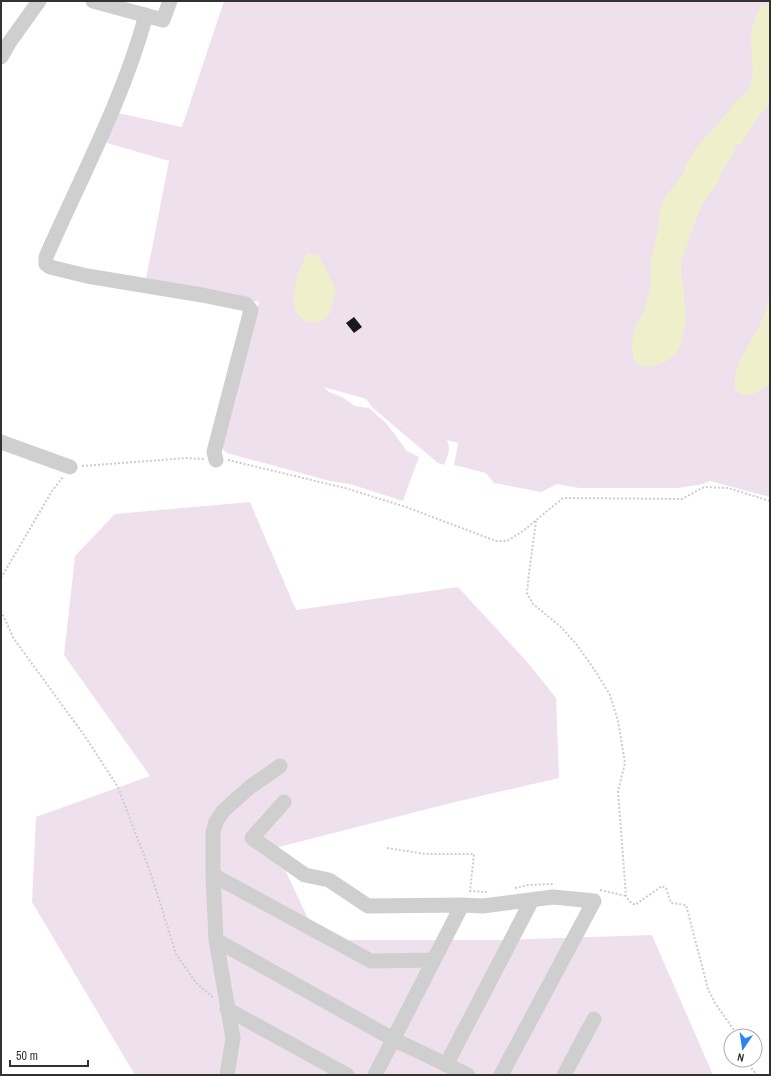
<svg xmlns="http://www.w3.org/2000/svg" width="771" height="1076" viewBox="0 0 771 1076" font-family="'Archivo Narrow',sans-serif">
<style>
.green{fill:#efe0ee}
.water{fill:#eff0cb}
.building{fill:#191919}
.lines{fill:none;stroke-linecap:round;stroke-linejoin:round}
.path{stroke:#ccc;stroke-width:2;stroke-dasharray:2 2;stroke-linecap:butt}
.minor{stroke:#cfcfcf;stroke-width:15}
</style>
<rect width="100%" height="100%" fill="#fff"/>
<!-- green -->
<path class="green" d="M224,1H770V497L710,481L703,484L678,488H579L557,484L541,492L494,483L486,473L454,465L458,443L447,440C451,449 448,457 444,465L438,463L373,408L366,399L324,387L329,392L342,397L355,406L369,408L386,423L407,451L419,457L403,501L350,484L330,481L227,453L222,448L259,302L146,279L169,161L107,143L108,137L118,113L182,127Z
M250,502L296,610L458,587L529,664L556,698L559,778L451,803L275,848L318,940H503L652,935L713,1075H135L32,902L36,817L150,776L64,655L75,556L115,514Z"/>
<!-- water -->
<path class="water" d="M770,4V103L760,114L741,144L735,146L734,149L735,151L722,171L718,182L707,197L696,218L681,262V274L683,283L686,320L681,344L677,353L665,362L650,367L642,366L636,363L633,358L632,346L634,330L644,311L650,289L651,259L658,230L660,209L665,197L684,173L685,167L696,148L728,112L735,102L748,91L753,77L751,38L752,28L758,11L761,7Z
M308,253L319,256L336,290C333,297 333,309 328,316C317,329 295,320 294,304C292,287 300,269 306,254Z
M770,290V382C765,387 759,392 752,394C748,396 742,396 738,392C724,380 754,337 761,323C766,312 769,302 770,290Z"/>
<!-- building -->
<path class="building" d="M354,317L362,327L354,333L346,323Z"/>
<g class="lines">
<!-- path -->
<path class="path" d="M228,460L345,488L406,507L496,541H507L523,531L563,498L682,499L704,487L728,488L770,501
M82,466L187,458L204,459
M536,521L529,573L527,593L533,604L560,626L577,645L596,672L610,695L618,721L625,763L618,791L626,896L629,901L635,905L662,886L666,888L671,903L686,905L708,989L715,1003L738,1036
M1,578L52,491L63,477
M1,611L14,639L84,735L118,787L151,874L176,954L196,983L214,998
M387,848L426,854H474L470,891L487,892
M515,888L528,885L554,884
M600,890L626,896
M750,1060L752,1069L757,1075"/>
<!-- minor -->
<path class="minor" d="M93,1L163,20L170,1
M146,15C123,100 81,177 46,257V264L50,267L87,276L202,295L246,304L251,310L214,452L216,460
M1,57L9,43L39,1
M1,442L70,467
M284,802L252,838L305,875L329,880L368,906L462,905L483,906L553,897L594,901L501,1075
M213,875L371,961L434,960
M216,940L393,1039L468,1075
M227,1009L347,1075
M446,1065L532,900
M227,1075L233,1038L216,940L213,875V832L216,822L223,811L250,787L280,766
M375,1075L462,905
M564,1075L594,1019"/>
</g>
<!-- border -->
<rect width="771" height="1076" fill="none" stroke="#323232" stroke-width="4"/>
<!-- north arrow -->
<g transform="translate(743 1048) rotate(193)"><circle r="19" fill="#ffffff" stroke="#adadad"/>
<path d="M0-3L7 15L0 10L-7 15Z" fill="#2a85f2"/>
<text y="-6" font-size="11" font-weight="bold" text-anchor="middle" fill="#323232">N</text>
</g>
<!-- scale -->
<path d="M10 1060v6h78v-6" fill="none" stroke="#323232" stroke-width="2"/>
<text x="16" y="1060" font-size="12" fill="#323232" stroke="#ffffff" stroke-width="3" paint-order="stroke">50 m</text>
</svg>
